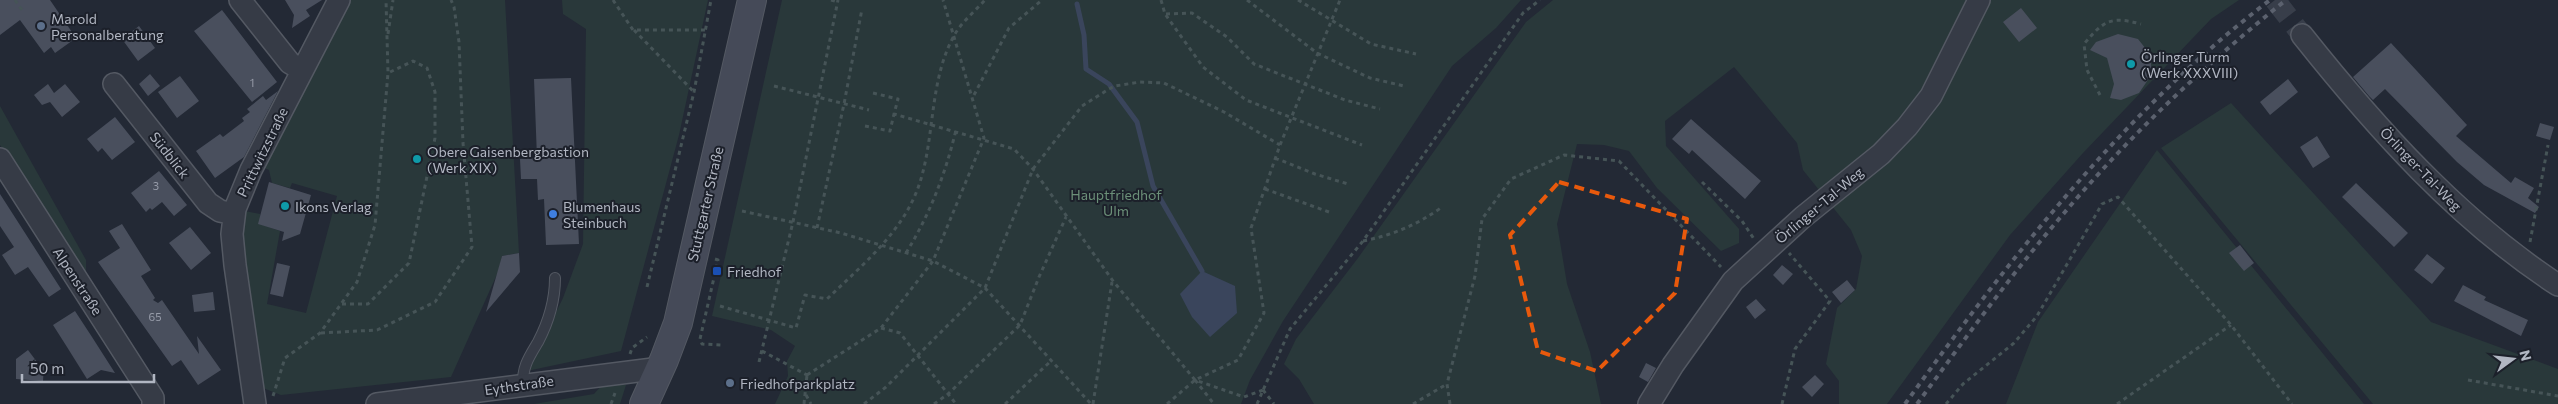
<svg xmlns="http://www.w3.org/2000/svg" width="2558" height="404" viewBox="0 0 2558 404" font-family="Commissioner,sans-serif">
<style>
.green{fill:#29383a}
.water{fill:#3a455c}
.lines{fill:none;stroke-linecap:round;stroke-linejoin:round}
.stream{stroke:#3a455c;stroke-width:5}
.building{fill:#494f5d}
.minor-tunnel{stroke:#383e4a;stroke-width:21;stroke-dasharray:21 11;stroke-linecap:butt}
.service-casing{stroke:#545963;stroke-width:12}
.minor-casing{stroke:#545963;stroke-width:24}
.secondary-casing{stroke:#545963;stroke-width:30}
.path{stroke:#465457;stroke-width:3;stroke-dasharray:4 4;stroke-linecap:butt}
.service{stroke:#363b46;stroke-width:10}
.minor{stroke:#363b46;stroke-width:21}
.secondary{stroke:#454a58;stroke-width:28}
.rail{stroke:#5b616e;stroke-width:4;stroke-dasharray:5 5;stroke-linecap:butt}
.marked{fill:none;stroke:#e8590c;stroke-width:4;stroke-dasharray:10 6;stroke-linejoin:round}
.service-dot{fill:#5c6f8a;stroke:#1c202a;stroke-width:2}
.culture-dot{fill:#0f9aa8;stroke:#1c202a;stroke-width:2}
.shop-dot{fill:#3f7fe0;stroke:#1c202a;stroke-width:2}
.transit-dot{fill:#1a4fb4;stroke:#1c202a;stroke-width:2}
.labels{text-anchor:middle;dominant-baseline:central;stroke-width:4;stroke-linejoin:round;paint-order:stroke}
.number-label{font-size:11px;fill:#979ca9}
.poi-label{font-size:14px;fill:#b1b6c2;stroke:#1c202a;text-anchor:start}
.street-label{font-size:14px;fill:#b1b6c2;stroke:#1c202a}
.park-label{font-size:14px;fill:#6b8f78;stroke:#1c202a}
</style>
<rect width="100%" height="100%" fill="#232935"/>
<!-- green -->
<path class="green" d="M339,0H505L519,253L502,256L498,272L451,377L281,395L263,388L235,209L260,214V224L280,231L267,304L306,313L337,196L292,183L290,188L272,183L269,170L254,163Z
M562,0H708L679,135L621,351L527,371L563,298L583,244L586,29L563,14Z
M782,0H1521L1496,28L1452,66L1283,321L1250,380L1241,404H775L788,376L787,361L795,346L771,330L712,316Z
M1553,0H2239L2211,19L2083,153L2010,235L1887,404H1839V381L1826,364L1837,308L1856,289L1862,256L1851,230L1803,170L1797,143L1734,67L1665,121L1666,146L1739,229V243L1721,251L1657,188L1629,151L1604,145L1577,144L1557,224L1567,284L1590,352L1601,404H1314L1299,379L1284,364L1296,339L1358,258L1526,22Z
M2231,103L2431,322L2558,369V404H2373L2161,148Z
M0,106L86,260V280L0,145Z
M2157,150L2364,404H2006L2038,322Z
M602,385H626L620,404H534L594,394Z"/>
<!-- water -->
<path class="water" d="M1202,271L1235,286L1237,313L1210,337L1192,317L1180,294Z"/>
<g class="lines">
<!-- stream -->
<path class="stream" d="M1077,4L1084,35L1086,69L1109,84L1137,122L1153,186L1202,271"/>
</g>
<!-- building -->
<path class="building" d="M0,0H50L76,38L55,53L51,47L44,53L20,20L0,35Z
M285,0H322L306,10L310,16L292,28L294,15Z
M2021,8L2037,28L2019,42L2003,22Z
M222,10L277,82L252,102L194,31Z
M139,26L155,48L138,61L122,39Z
M2118,34L2138,39L2150,54L2152,74L2139,93L2121,100L2110,98L2114,84L2107,58L2090,50L2096,42Z
M2391,43L2467,125L2456,136L2511,183L2515,177L2534,188L2528,198L2539,207L2535,213L2484,185L2457,162L2385,89L2373,100L2369,96L2353,77Z
M150,74L160,86L148,96L139,84Z
M180,76L199,101L177,118L158,92Z
M571,78L579,244L546,245L544,199L538,200L537,179H521L520,159L537,158L534,79Z
M2288,79L2298,92L2270,115L2260,102Z
M48,84L54,93L65,84L80,102L62,117L50,102L42,105L34,95Z
M278,91L244,157L215,178L196,151L220,134L223,137L244,121L242,118L250,112L247,109L263,96L266,100Z
M115,117L135,142L112,160L102,148L98,152L87,139Z
M1691,119L1761,181L1745,199L1692,150L1689,154L1672,139Z
M2540,123L2554,127L2550,140L2536,136Z
M2317,136L2330,157L2313,168L2300,147Z
M159,171L187,205L174,216L162,202L152,210L150,208L146,212L131,193Z
M269,182L311,195L300,234L282,241L284,232L258,224Z
M2356,183L2408,233L2394,247L2342,197Z
M0,194L61,289L49,297L28,267L15,275L2,255L14,247L0,226Z
M122,224L151,270L141,276L155,298L153,300L158,303L162,300L199,354L197,336L221,370L198,385L181,360L172,366L98,262L120,248L109,231Z
M190,227L211,253L191,270L169,243Z
M2240,245L2254,263L2244,271L2229,253Z
M519,253L520,272L486,312L502,256Z
M2427,254L2445,268L2432,284L2414,270Z
M277,263L290,266L283,297L270,294Z
M1782,265L1793,274L1783,285L1773,275Z
M1847,280L1855,290L1841,303L1832,292Z
M2463,285L2486,297L2484,300L2528,320L2521,336L2454,301Z
M213,292L215,310L194,312L192,295Z
M1756,299L1766,310L1755,319L1746,307Z
M75,311L92,337L115,373L101,370L87,379L67,347L53,325Z
M28,350L40,366H44L43,381L16,379V359Z
M1646,363L1656,368L1648,382L1639,377Z
M1815,375L1824,384L1812,397L1802,387Z"/>
<g class="lines">
<!-- minor-tunnel -->
<path class="minor-tunnel" d="M2275,0L2302,35"/>
<defs>
<path id="service" d="M523,385C522,367 529,357 538,342C549,321 555,301 555,278"/>
<path id="minor" d="M240,0L290,63L302,70
M2302,35C2376,128 2458,220 2558,285
M114,84L208,203L220,211L234,214
M0,159L153,398V404
M255,404L235,265L232,234L235,209L251,170L339,0
M377,404L661,368
M1649,404L1673,365L1733,281L1803,217L1881,154L1907,127L1931,96L1979,0"/>
<path id="secondary" d="M644,404L664,360L678,323L752,0"/>
</defs>
<!-- service casing -->
<use href="#service" class="service-casing"/>
<!-- minor casing -->
<use href="#minor" class="minor-casing"/>
<!-- secondary casing -->
<use href="#secondary" class="secondary-casing"/>
<!-- path -->
<path class="path" d="M15,0L22,10
M613,0L633,30H706
M831,0L838,2
M1161,0L1165,14L1203,67L1246,100L1362,145
M1247,0L1317,53L1370,78L1404,86
M1298,0L1371,44L1416,54
M1166,14L1192,13L1227,37L1254,64L1345,100L1380,109
M634,30L694,92
M388,34L393,0
M774,86L869,110
M873,93L898,99L894,114L1014,149L1033,169L1113,281L1195,380L1244,397L1263,390
M974,95L1009,28L1042,0
M2100,95L2087,70L2084,44C2104,20 2111,16 2141,24
M865,126L890,131L894,114
M1275,158L1315,174L1348,184
M1702,182L1742,221L1754,239
M1265,189L1329,212
M742,211L841,233L933,261L985,288L1091,404
M817,228L844,104L862,9
M1363,241C1393,235 1417,225 1442,207
M2530,242L2548,145
M906,253C930,214 945,175 956,130
M715,259L718,260L700,339L702,344L721,345
M647,287L694,92L711,0
M342,304H368L409,263L435,138V92L427,68L413,61L388,73
M720,306L796,328L805,295L827,299C861,266 901,234 918,188C936,138 928,81 955,34C962,22 975,11 985,0
M881,328L900,333L956,404
M321,333L377,330L435,302L472,247L463,143L459,42L454,7L451,0
M762,351L807,375
M630,354L632,348L647,337
M759,362L793,222L838,0
M807,375L881,328L933,261L984,138L943,0
M1195,380L1214,404
M2468,380L2558,396
M1263,390L1274,404
M806,395L811,404
M273,396L285,358L320,333L357,282L375,225L388,73L386,0
M611,404L615,393
M804,404L807,375
M864,404L886,387L985,288L1033,169L1082,106L1109,89L1115,86L1140,82L1164,83L1224,112L1280,145
M934,404L948,394L1020,325L1039,277L1066,217
M1005,404L1052,360
M1093,404L1112,282
M1167,404L1195,380L1238,360L1264,313L1251,228L1280,145L1340,0
M1257,404L1290,329L1363,241L1523,13L1540,0
M1413,404L1447,384
M1450,404L1447,384L1475,276L1482,219L1511,179L1564,155L1619,161L1721,267
M1782,404L1795,349L1830,301L1789,253
M1946,404L1963,384L2014,343L2037,316L2102,204L2118,197L2231,325L2292,404
M2117,404L2231,325"/>
<!-- service -->
<use href="#service" class="service"/>
<!-- minor -->
<use href="#minor" class="minor"/>
<!-- secondary -->
<use href="#secondary" class="secondary"/>
<!-- rail -->
<path class="rail" d="M1905,404C2011,257 2124,111 2270,0
M1917,404C1965,339 2012,273 2065,212C2131,134 2206,64 2286,0"/>
</g>
<!-- marked area -->
<path class="marked" d="M1559,182L1687,219L1675,293L1597,371L1538,351L1510,235Z"/>
<!-- markers -->
<g class="service-dot">
<circle cx="41" cy="26" r="5"/>
<circle cx="730" cy="383" r="5"/>
</g>
<g class="culture-dot">
<circle cx="2131" cy="64" r="5"/>
<circle cx="417" cy="159" r="5"/>
<circle cx="285" cy="206" r="5"/>
</g>
<circle class="shop-dot" cx="553" cy="214" r="5"/>
<rect class="transit-dot" x="712" y="266" width="10" height="10" rx="2.5"/>
<g class="labels">
<!-- number labels -->
<g class="number-label">
<text x="252" y="82">1</text>
<text x="156" y="185">3</text>
<text x="155" y="316">65</text>
</g>
<!-- poi labels -->
<g class="poi-label">
<text x="51" y="18">Marold<tspan x="51" dy="16">Personalberatung</tspan></text>
<text x="2141" y="56">Örlinger Turm<tspan x="2141" dy="16">(Werk XXXVIII)</tspan></text>
<text x="427" y="151">Obere Gaisenbergbastion<tspan x="427" dy="16">(Werk XIX)</tspan></text>
<text x="295" y="206">Ikons Verlag</text>
<text x="563" y="206">Blumenhaus<tspan x="563" dy="16">Steinbuch</tspan></text>
<text x="727" y="271">Friedhof</text>
<text x="740" y="383">Friedhofparkplatz</text>
</g>
<!-- street labels -->
<g class="street-label">
<text transform="translate(262 152) rotate(-64)">Prittwitzstraße</text>
<text transform="translate(170 155) rotate(52)">Südblick</text>
<text transform="translate(2421 169) rotate(46)">Örlinger-Tal-Weg</text>
<text transform="translate(705 204) rotate(-77)">Stuttgarter Straße</text>
<text transform="translate(1819 205) rotate(-40)">Örlinger-Tal-Weg</text>
<text transform="translate(78 281) rotate(57)">Alpenstraße</text>
<text transform="translate(519 385) rotate(-8)">Eythstraße</text>
</g>
<!-- park labels -->
<g class="park-label">
<text x="1116" y="194">Hauptfriedhof<tspan x="1116" dy="16">Ulm</tspan></text>
</g>
</g>
<!-- north arrow -->
<g transform="translate(2513 359) rotate(75)" stroke="#1c202a" stroke-width="4" paint-order="stroke">
<path d="M0-4L9 19L0 12L-9 19Z" fill="#b1b6c2"/>
<text y="-8" font-size="14" font-weight="bold" text-anchor="middle" fill="#b1b6c2">N</text>
</g>
<!-- scale -->
<path d="M22 374v8h132v-8" fill="none" stroke="#b1b6c2" stroke-width="2.5"/>
<text x="30" y="374" font-size="15" fill="#b1b6c2" stroke="#1c202a" stroke-width="4" paint-order="stroke">50 m</text>
</svg>
